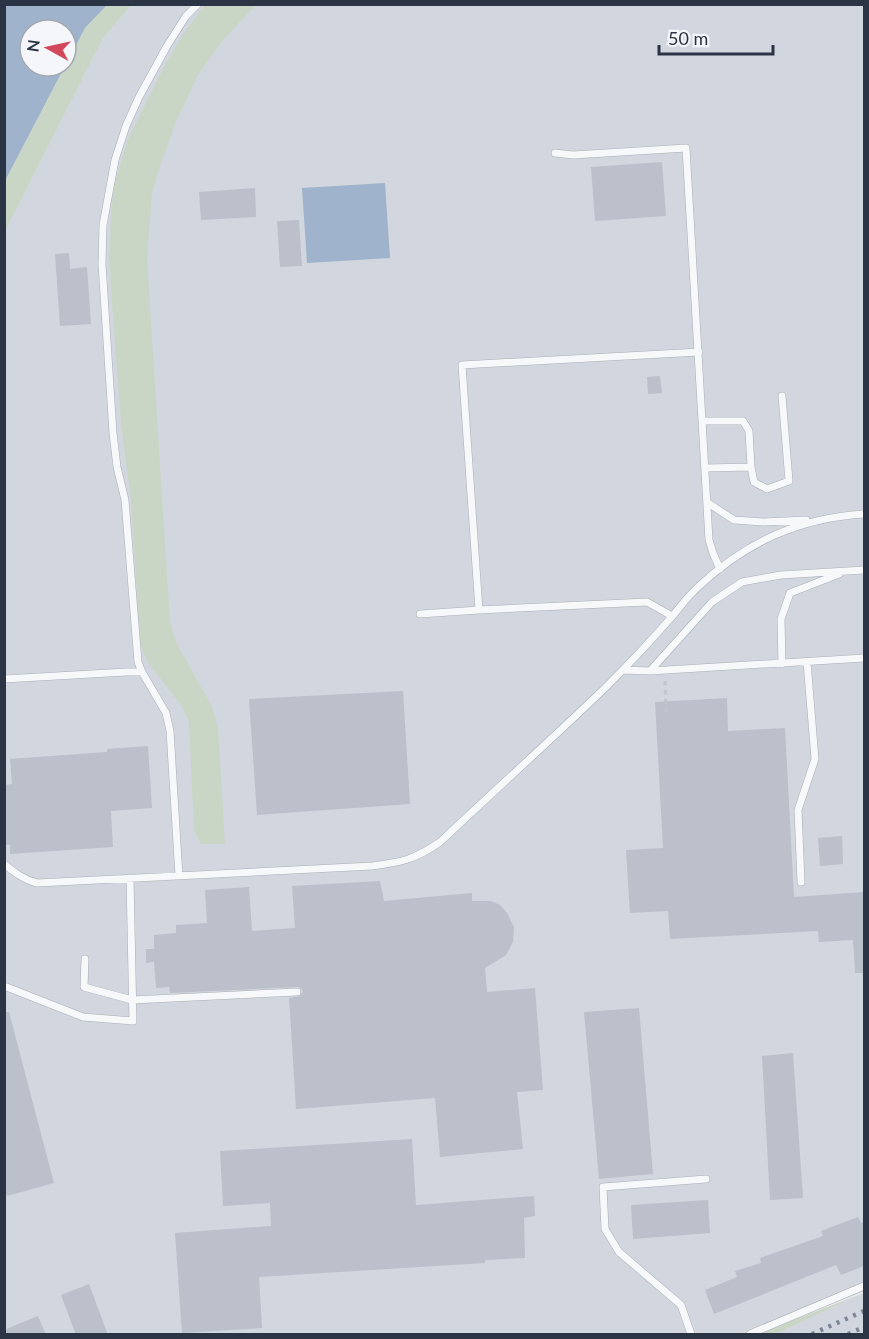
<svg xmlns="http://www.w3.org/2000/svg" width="869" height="1339" viewBox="0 0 869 1339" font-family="Lato,sans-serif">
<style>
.built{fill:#d2d6de}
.green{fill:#c9d6c5}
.water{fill:#9fb4cc}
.building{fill:#bbc0ca}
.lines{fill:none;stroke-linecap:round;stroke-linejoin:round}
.service-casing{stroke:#a9aeb7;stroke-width:8}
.path{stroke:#c2c5cb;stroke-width:3;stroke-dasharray:4.5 4.5;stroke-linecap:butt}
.service{stroke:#f7f8fa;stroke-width:7}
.rail{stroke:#7d8696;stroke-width:4.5;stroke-dasharray:3 6;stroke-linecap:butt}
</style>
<rect width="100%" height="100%" fill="#e4e7ec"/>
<!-- built -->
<path class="built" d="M131,5H864V1291L756,1334H5L4,231L102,40Z
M864,1293V1334H776L854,1297Z"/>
<!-- green -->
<path class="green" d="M107,5H131L102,40L5,231V181L85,28Z
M205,5H256L222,41L198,75L178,117L162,160L152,193L147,258L170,622L176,642L212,707L218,728L225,844H201L194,830L189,722L181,705L150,665L143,652L140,640L131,500L121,423L109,261L111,217L114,185L128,139L164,67L183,34Z
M854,1297L776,1334H756Z"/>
<!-- water -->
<path class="water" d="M5,4L107,5L85,28L66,65V30H30V66H65L5,181Z
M385,183L390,258L307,263L302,188Z"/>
<!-- building -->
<path class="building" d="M662,162L666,216L595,221L591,167Z
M255,188L256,217L201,220L199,192Z
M299,220L302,266L280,267L277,221Z
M69,253L70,269L87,267L91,324L60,326L55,254Z
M660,376L662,393L648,394L647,377Z
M403,691L410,804L257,815L249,699Z
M727,698L728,731L785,728L794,897L864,892V973H855L853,940L819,942L818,931L670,939L668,911L630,913L626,850L663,848L655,702Z
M148,746L152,808L111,811L113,847L10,854V845H4V785L12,784L10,759L107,752V749Z
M842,836L843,864L820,866L818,838Z
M380,881L384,901L472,893V901H491L500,905L507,913L514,927L513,942L506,955L485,968L487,992L535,988L543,1090L517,1092L523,1149L440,1157L435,1098L296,1109L289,998L300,996L303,991L299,987L170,993L169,987L156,988L154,962L146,963V949H154V935L176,933V925L207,923L205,890L249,887L252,931L295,928L292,886Z
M639,1008L653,1174L599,1179L584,1012Z
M4,1012H9L54,1183L7,1196L4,1188Z
M793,1053L803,1198L770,1200L762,1056Z
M412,1139L416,1205L534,1196L535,1216L524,1218L525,1258L485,1260V1263L259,1277L262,1328L182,1333L175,1233L271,1226L270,1203L223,1206L220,1151Z
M708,1200L710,1233L633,1239L631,1205Z
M858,1217L861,1223L864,1221V1266L841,1275L836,1265L714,1314L705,1290L737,1277L735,1271L761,1263L760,1258L823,1236L821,1231Z
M89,1284L108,1335H76L61,1295Z
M38,1316L46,1335H4V1330Z"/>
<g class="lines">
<defs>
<path id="service" d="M555,153L573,155L686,148L709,540L713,553L720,569
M703,421H743L749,431L751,467L754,482L767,489L789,481L782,396
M706,468L751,467
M708,503L734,520L763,522L806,520
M420,614L479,610
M672,616L647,602L479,610L462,365L699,352
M782,664L781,619L790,593L839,574
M623,670L650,671L864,658
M650,671L712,602L742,582L781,575L864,570
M4,679L126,672H142
M4,864C14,872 24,880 37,883L372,866C402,862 414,860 440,842C495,790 551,740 606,687C627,666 648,644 668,621C678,610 687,597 698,587C746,542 799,518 864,514
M179,876L170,731L166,713L142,672L138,662L125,500L117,467L113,433L102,264L103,225L115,160L126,126L139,97L167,46L186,16L198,4
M801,882L798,810L815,759L807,662
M85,959L84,987L132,1000L297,992
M4,986L83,1017L133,1021L130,878
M691,1334L681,1305L619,1252L605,1229L603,1187L706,1179
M750,1334L864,1286"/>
</defs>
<!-- service casing -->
<use href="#service" class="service-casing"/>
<!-- path -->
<path class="path" d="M665,681L666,716"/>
<!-- service -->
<use href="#service" class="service"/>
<!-- rail -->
<path class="rail" d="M812,1334L864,1311
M848,1334L864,1327"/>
</g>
<!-- border -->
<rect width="869" height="1339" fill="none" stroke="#2b3445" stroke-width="12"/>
<!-- north arrow -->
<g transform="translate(48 48) rotate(278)"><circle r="28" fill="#f4f6f9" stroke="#a4a8b1" stroke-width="1.5"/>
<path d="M0-4.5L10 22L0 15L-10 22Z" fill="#d1495b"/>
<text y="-9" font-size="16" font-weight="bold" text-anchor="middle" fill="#2b3445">N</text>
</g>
<!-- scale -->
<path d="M659 45v9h114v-9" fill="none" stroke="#2b3445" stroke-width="3"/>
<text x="668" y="45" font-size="18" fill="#2b3445" stroke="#f4f6f9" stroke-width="4.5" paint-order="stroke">50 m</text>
</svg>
